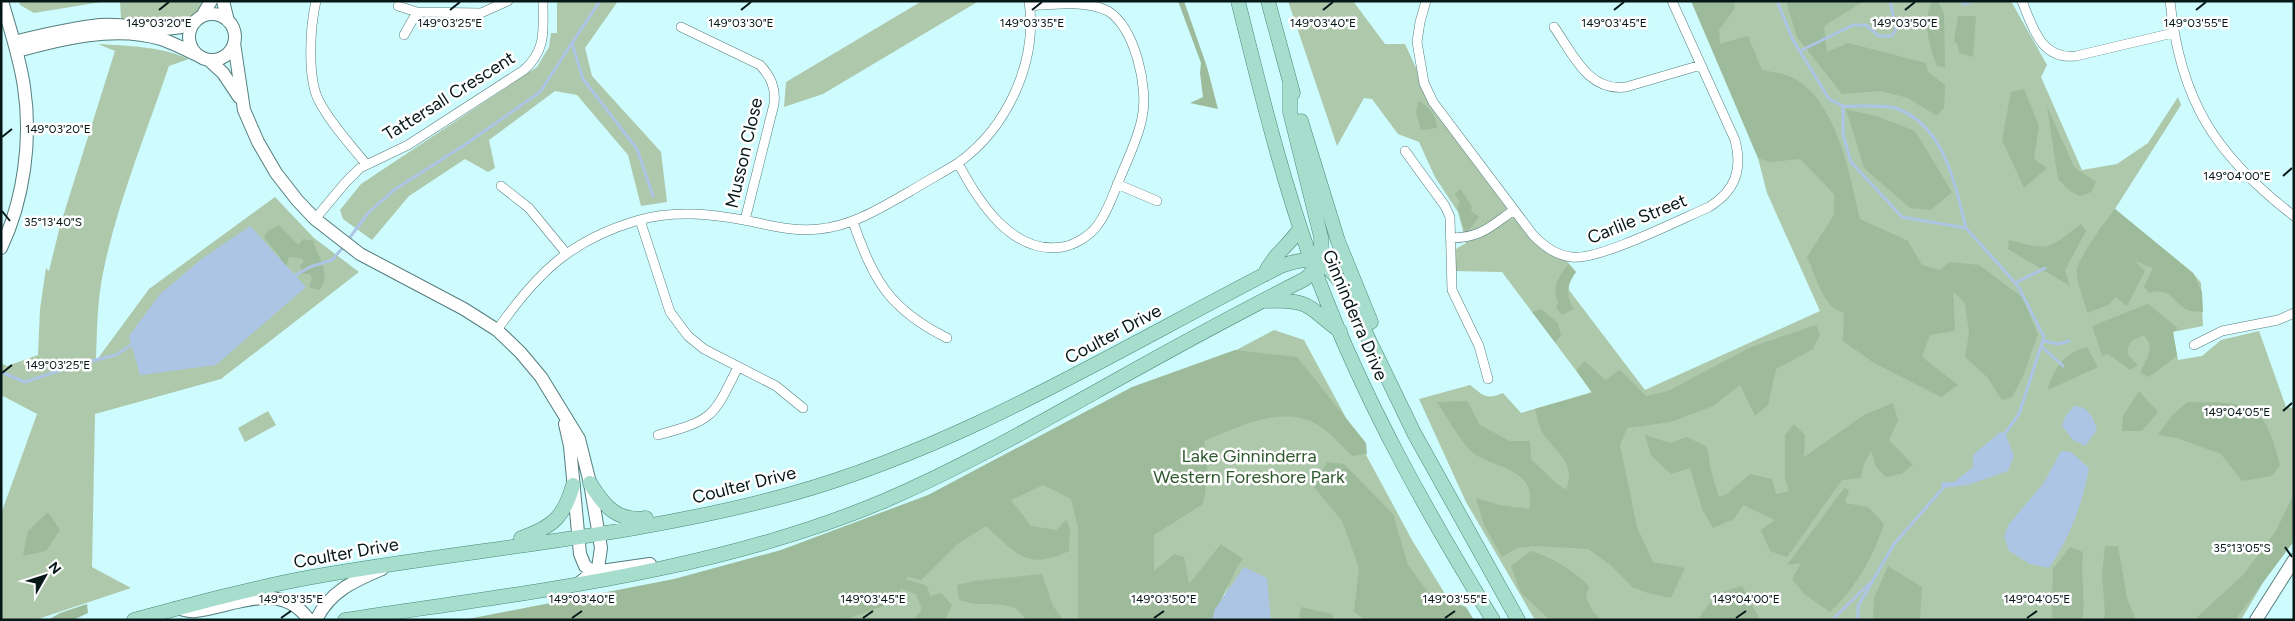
<svg xmlns="http://www.w3.org/2000/svg" width="2295" height="621" viewBox="0 0 2295 621" font-family="Figtree,sans-serif">
<style>
.green{fill:#adc8ab}
.forest{fill:#9dba9b}
.water{fill:#adc5e5}
.lines{fill:none;stroke-linecap:round;stroke-linejoin:round}
.stream{stroke:#adc5e5;stroke-width:3}
.street-casing{stroke:#547d7e;stroke-width:10}
.secondary-casing{stroke:#547d7e;stroke-width:14}
.primary-casing{stroke:#488977;stroke-width:15}
.street{stroke:#fff;stroke-width:9}
.secondary{stroke:#fff;stroke-width:12}
.primary{stroke:#a7ddcd;stroke-width:14}
.ticks{fill:none;stroke:#061717;stroke-width:2}
.labels{text-anchor:middle;dominant-baseline:central;stroke-width:5;stroke-linejoin:round;paint-order:stroke}
.street-label{font-size:18px;fill:#061717;stroke:#fefefe}
.park-label{font-size:18px;fill:#2f592e;stroke:#fefefe}
.ticks-label{font-size:12px;text-anchor:middle;fill:#061717;stroke:#fefefe;stroke-width:5;stroke-linejoin:round;paint-order:stroke}
</style>
<rect width="100%" height="100%" fill="#cefbfd"/>
<!-- green -->
<path class="green" d="M19,1H101V2L34,13L20,5Z
M120,1H205C187,36 161,25 128,23L121,18Z
M557,1H618L585,48L592,76L661,152L667,202L641,206L628,155L577,95L555,91L489,140L495,168L488,172L465,159L409,196L372,240L343,219L340,210L361,184L537,67L549,47L551,33H557Z
M922,1H979L823,94L784,107L786,82Z
M1288,1H1353L1385,44H1405L1436,111L1482,175L1542,245L1567,261L1576,272L1568,282L1569,290L1645,390L1820,311L1767,193L1758,158L1693,1H2011L2047,65L2041,77L2082,170L2117,164L2148,143L2178,97L2181,105L2115,209L2193,273L2201,283L2203,326L2173,332L2178,360L2202,356L2221,340L2259,331L2286,407L2294,408V541L2267,576L2241,620H1535L1466,502L1419,399L1470,385C1484,396 1486,400 1503,393L1521,413L1592,392L1502,272L1455,271L1456,249L1466,243L1458,212L1435,177L1419,142L1398,134L1372,99L1364,98L1337,146Z
M98,44C128,46 160,46 189,59L169,66C146,134 117,203 103,273C97,302 97,332 96,361L149,289L275,197L314,238L359,272L221,379L95,414L92,567L131,588L35,620H1V514L37,414L1,395V363L7,366L38,355L40,309L46,268L49,271L60,226L115,51Z
M1274,330L1304,340L1412,540L1461,620H1270L1235,581L1224,597L1229,584L1208,620H547L756,578L1199,370Z
M268,411L276,425L245,442L238,428Z"/>
<!-- forest -->
<path class="forest" d="M1178,1H1184L1207,67L1218,109L1190,103L1203,97L1200,73L1201,63Z
M1691,1H1734L1735,8L1719,30L1720,44L1748,36L1762,70C1771,72 1781,73 1789,76C1836,96 1850,175 1860,219L1908,241L1922,265L1940,270L1950,262L1979,265L2022,297L2038,334L2023,376L2012,397L2002,400L1987,377L1965,357L1969,334L1965,303L1953,291L1955,331L1930,335L1922,357L1958,385L1941,397L1874,363L1843,341L1844,313C1822,307 1816,276 1807,257L1834,215V194L1800,159L1769,162L1758,158Z
M1786,1H1864L1824,26L1827,52L1848,43L1926,63L1928,72L1945,85L1944,108L1937,116L1908,98L1881,91L1842,94L1797,37Z
M1932,1H1938L1944,13L1945,67L1937,66C1929,47 1922,20 1932,1Z
M1958,16H1976L1973,57L1959,53L1958,45L1954,41Z
M2024,89L2039,126L2034,159L2047,168L2024,188L2002,140L2011,92Z
M1418,101C1428,105 1437,116 1437,128L1421,130L1416,112Z
M2047,106L2074,167L2096,182L2091,192L2080,196L2070,191L2058,179Z
M1846,109L1879,117L1915,131L1952,192L1931,210L1910,208L1864,168Z
M1460,189L1472,206L1471,211L1479,217L1468,231H1465L1457,207L1460,202L1455,194Z
M2115,209L2193,273L2202,292L2203,312C2199,311 2194,312 2190,311C2173,305 2173,286 2149,293L2144,287L2153,268L2135,261L2145,271L2127,306L2115,297L2110,304L2088,313C2084,302 2075,279 2077,268C2079,258 2107,218 2115,209Z
M2081,224L2086,231L2065,270L2070,286L2008,249L2009,240C2051,251 2047,250 2081,224Z
M279,225L298,245L303,239L313,241C318,256 332,275 319,290L309,287L312,278L310,274H303L300,266L304,261L301,258L289,257L287,265L284,267L277,263L280,257L264,237L268,231Z
M1568,264L1576,272C1567,284 1565,296 1574,309L1562,315L1556,308L1558,302C1551,287 1559,277 1568,264Z
M2148,304L2178,328L2173,332L2177,356L2149,377L2141,373C2144,359 2158,348 2143,335L2132,341L2128,347V355L2138,365L2130,370L2108,354L2102,356L2092,326Z
M1541,309L1558,323L1561,336L1555,342L1532,312Z
M1816,325L1820,335L1813,349L1776,369L1768,405L1755,416L1740,385L1713,406L1671,422L1627,428L1620,445L1637,527L1653,562L1685,568L1671,598L1648,593L1632,587L1609,564L1588,549L1536,546L1517,548L1502,557L1484,525L1476,498L1499,505L1529,509C1539,465 1488,469 1470,450C1457,436 1447,417 1437,402L1467,401L1480,425L1510,441H1530L1531,459L1556,483L1566,490C1576,463 1558,454 1544,435C1539,428 1537,417 1535,409L1592,393L1576,370L1585,361L1605,380L1620,370L1646,396L1668,391L1751,347Z
M2087,347L2098,367L2048,390C2053,369 2065,352 2087,347Z
M1235,350L1297,357L1366,443L1367,454L1352,456C1342,446 1330,432 1318,425C1282,404 1238,427 1204,441L1208,476L1203,504L1154,535V571L1174,554L1184,557L1189,584L1221,544L1243,559L1237,567L1212,620H1078V528L1071,499L1043,485L1011,500L1031,526L1056,530L1066,520L1070,528L1069,551C1026,571 1017,554 986,526L959,543L921,580L908,577L906,579L927,586L930,596L941,593L952,605L945,620H913L922,610L916,594L901,589L892,603L844,620H463L674,579L781,550L928,495L1132,387Z
M2139,391L2158,412L2142,431H2122L2123,416Z
M2188,402C2210,403 2240,399 2259,415C2268,422 2277,453 2280,465L2272,476L2242,481L2221,454L2177,438L2158,435L2173,414Z
M1893,403L1898,420L1889,440L1913,465L1901,474L1886,477L1876,467L1871,451L1864,464L1861,478L1842,480L1787,557L1770,551L1761,530L1775,520L1743,505L1734,519L1713,528L1702,509L1690,468L1671,474L1651,455L1645,435L1670,443L1687,437L1707,447L1711,471L1719,497L1727,494L1750,474L1772,479L1776,494L1789,491L1785,479V435L1794,424L1805,435L1804,457L1864,415Z
M1327,462L1344,464L1393,514L1408,565L1428,592L1466,607L1474,620H1366L1354,612L1359,568L1342,521L1314,487Z
M1844,488L1849,490L1845,503L1868,507L1884,524C1873,557 1856,588 1830,612L1804,594L1792,579L1801,563L1787,565Z
M2294,493V541L2235,620H2194L2243,575L2276,531Z
M48,512L60,530L46,551L23,556L28,531Z
M2105,546H2118L2127,598L2136,620H2103L2105,612L2102,575Z
M2070,547L2083,552C2080,575 2086,597 2082,620H2052L2053,569Z
M1531,551C1555,559 1571,569 1589,586L1586,597L1593,612L1602,620H1550L1521,593L1511,566Z
M1888,566L1922,587L1920,620H1873L1874,598Z
M1042,574L1053,606L1063,620H1025C1018,601 995,605 979,604C972,604 965,601 959,600L957,585L975,581Z
M1742,586L1760,620H1698C1711,599 1718,592 1742,586Z
M87,604L88,613L73,620H48L60,613Z
M1301,607L1332,614L1334,620H1299Z"/>
<!-- water -->
<path class="water" d="M250,226L306,287L216,365L140,375L129,336L160,294L203,258Z
M2074,406C2088,406 2094,418 2097,430L2085,446L2073,440L2062,426L2065,417Z
M2000,432L2005,433L2014,456L2008,471L1968,485L1942,488L1941,482H1954L1973,467V455Z
M2061,451L2071,452L2089,468C2083,503 2069,539 2049,568L2030,564L2009,551L2004,536L2009,524L2043,484Z
M1244,567L1267,578L1271,620H1212L1215,609Z"/>
<g class="lines">
<!-- stream -->
<path class="stream" d="M600,1L572,43L583,79L637,149L653,196
M1777,1L1793,40L1829,99L1843,106V134L1851,162L1902,217L1966,228L2018,286L2044,337L2019,414L2003,436
M1960,1L1965,4L1972,1
M1800,51L1853,25H1866L1879,36H1892L1896,29L1890,1
M1843,106C1857,107 1886,104 1898,109C1945,127 1955,185 1966,228
M348,240L368,213L394,190L466,144L540,92L572,43
M292,277L310,267L332,260L345,245
M2015,283L2045,268
M2043,341L2058,344L2069,341
M2041,346L2063,366
M1,372L25,382L79,364L116,355L134,343
M1832,620L1869,584
M1858,620V606L1894,544L1944,487"/>
<defs>
<path id="street" d="M316,1C310,27 307,78 319,101C331,124 350,144 366,164
M1426,1L1420,22L1417,42L1424,83L1433,102L1533,235C1544,246 1555,255 1572,257C1598,261 1681,219 1709,207C1735,191 1743,170 1735,140L1672,1
M2022,1C2033,28 2041,60 2076,56L2173,33
M2170,1C2180,101 2216,156 2294,216
M398,6L417,12L481,13L508,1
M681,27L760,65C771,77 776,88 774,104L745,220
M1554,27C1573,54 1588,92 1626,87L1701,65
M404,35L417,12
M1405,151L1445,206L1450,217L1452,290L1479,346L1488,379
M958,163C978,201 1012,255 1062,247C1075,245 1089,236 1097,226C1108,212 1113,194 1120,178C1128,158 1138,139 1142,118C1149,88 1135,28 1108,11C1085,0 1055,4 1030,6
M1117,184L1157,201
M501,186L529,208L566,253
M315,219L345,183L360,168L408,145L524,70C547,49 543,30 543,1
M640,220L670,312L688,336L704,349L776,386L803,408
M853,222C874,281 889,309 947,338
M1451,238C1481,238 1491,226 1514,210
M497,330C537,273 570,240 639,220C674,210 710,214 744,220C769,225 793,232 819,229C853,226 880,208 909,192C925,182 942,173 958,163C1007,128 1038,62 1029,1
M2194,345L2222,331L2278,320L2294,313
M658,435C714,420 713,417 738,367"/>
<path id="secondary" d="M223,1L228,21
M189 37a23 23 0 1 1 46 0a23 23 0 1 1-46 0Z
M202,16L211,1
M14,42C42,35 71,28 100,25C131,22 166,37 195,22
M234,43L244,110L258,142L276,173L297,200L315,219L360,254L464,309L497,330L520,352L541,377L579,439L590,483L601,548L598,568L578,584
M17,51C61,39 115,25 161,39C173,43 185,49 197,55
M209,60L223,73L239,97
M1,248C24,200 32,139 24,87C20,58 10,29 2,1
M565,424L570,446L580,554L585,566L594,572L650,564
M176,608C182,609 189,612 195,611C233,607 280,579 309,620
M316,620C330,591 354,581 382,569
M2256,620L2294,560"/>
<path id="primary" d="M1238,1C1262,97 1285,192 1320,284C1365,402 1427,513 1493,620
M1268,1L1293,93
M1301,121L1338,241L1371,322
M1264,275C1274,254 1287,247 1300,229
M1267,301C1312,299 1308,308 1340,331
M590,483C604,506 617,522 646,518
M521,538C553,527 564,517 573,485
M134,620C193,604 252,588 312,577C471,549 635,537 791,494C966,445 1120,348 1281,266C1311,255 1324,258 1343,286L1414,433L1518,620
M345,620C526,592 713,573 884,501C963,467 1038,424 1113,382C1177,346 1240,312 1305,279C1319,267 1322,255 1321,237L1290,112V84"/>
</defs>
<!-- street casing -->
<use href="#street" class="street-casing"/>
<!-- secondary casing -->
<use href="#secondary" class="secondary-casing"/>
<!-- primary casing -->
<use href="#primary" class="primary-casing"/>
<!-- street -->
<use href="#street" class="street"/>
<!-- secondary -->
<use href="#secondary" class="secondary"/>
<!-- primary -->
<use href="#primary" class="primary"/>
</g>
<!-- ticks -->
<path class="ticks" d="M159,10L169,2M450,10L460,2M741,10L751,2M1032,10L1042,2M1323,10L1333,2M1614,10L1624,2M1905,10L1915,2M2196,10L2206,2M2,137L12,129M2283,176L2292,168M2,211L10,221M2,373L12,365M2283,411L2292,403M2285,547L2292,557M281,618L291,611M572,618L582,611M863,618L873,611M1154,618L1164,611M1445,618L1455,611M1736,618L1746,611M2027,618L2037,611"/>
<g class="labels">
<!-- street labels -->
<g class="street-label">
<text transform="translate(449 96) rotate(-32)">Tattersall Crescent</text>
<text transform="translate(744 153) rotate(-77)">Musson Close</text>
<text transform="translate(1637 219) rotate(-22)">Carlile Street</text>
<text transform="translate(1355 315) rotate(67)">Ginninderra Drive</text>
<text transform="translate(1113 334) rotate(-28)">Coulter Drive</text>
<text transform="translate(744 485) rotate(-14)">Coulter Drive</text>
<text transform="translate(346 553) rotate(-10)">Coulter Drive</text>
</g>
<!-- park labels -->
<g class="park-label">
<text x="1249" y="456">Lake Ginninderra<tspan x="1249" dy="21">Western Foreshore Park</tspan></text>
</g>
</g>
<g class="ticks-label">
<text x="741" y="27">149°03'30"E</text>
<text x="1032" y="27">149°03'35"E</text>
<text x="1323" y="27">149°03'40"E</text>
<text x="1614" y="27">149°03'45"E</text>
<text x="1905" y="27">149°03'50"E</text>
<text x="159" y="27">149°03'20"E</text>
<text x="450" y="27">149°03'25"E</text>
<text x="2196" y="27">149°03'55"E</text>
<text x="58" y="133">149°03'20"E</text>
<text x="2237" y="180">149°04'00"E</text>
<text x="53" y="226">35°13'40"S</text>
<text x="58" y="369">149°03'25"E</text>
<text x="2237" y="416">149°04'05"E</text>
<text x="2242" y="552">35°13'05"S</text>
<text x="291" y="603">149°03'35"E</text>
<text x="582" y="603">149°03'40"E</text>
<text x="873" y="603">149°03'45"E</text>
<text x="1164" y="603">149°03'50"E</text>
<text x="1455" y="603">149°03'55"E</text>
<text x="1746" y="603">149°04'00"E</text>
<text x="2037" y="603">149°04'05"E</text>
</g>
<!-- border -->
<rect width="2295" height="621" fill="none" stroke="#061717" stroke-width="5"/>
<!-- north arrow -->
<g transform="translate(45 576) rotate(51)" stroke="#fefefe" stroke-width="4" paint-order="stroke">
<path d="M0-4L9 19L0 12L-9 19Z" fill="#061717"/>
<text y="-8" font-size="14" font-weight="bold" text-anchor="middle" fill="#061717">N</text>
</g>
</svg>
